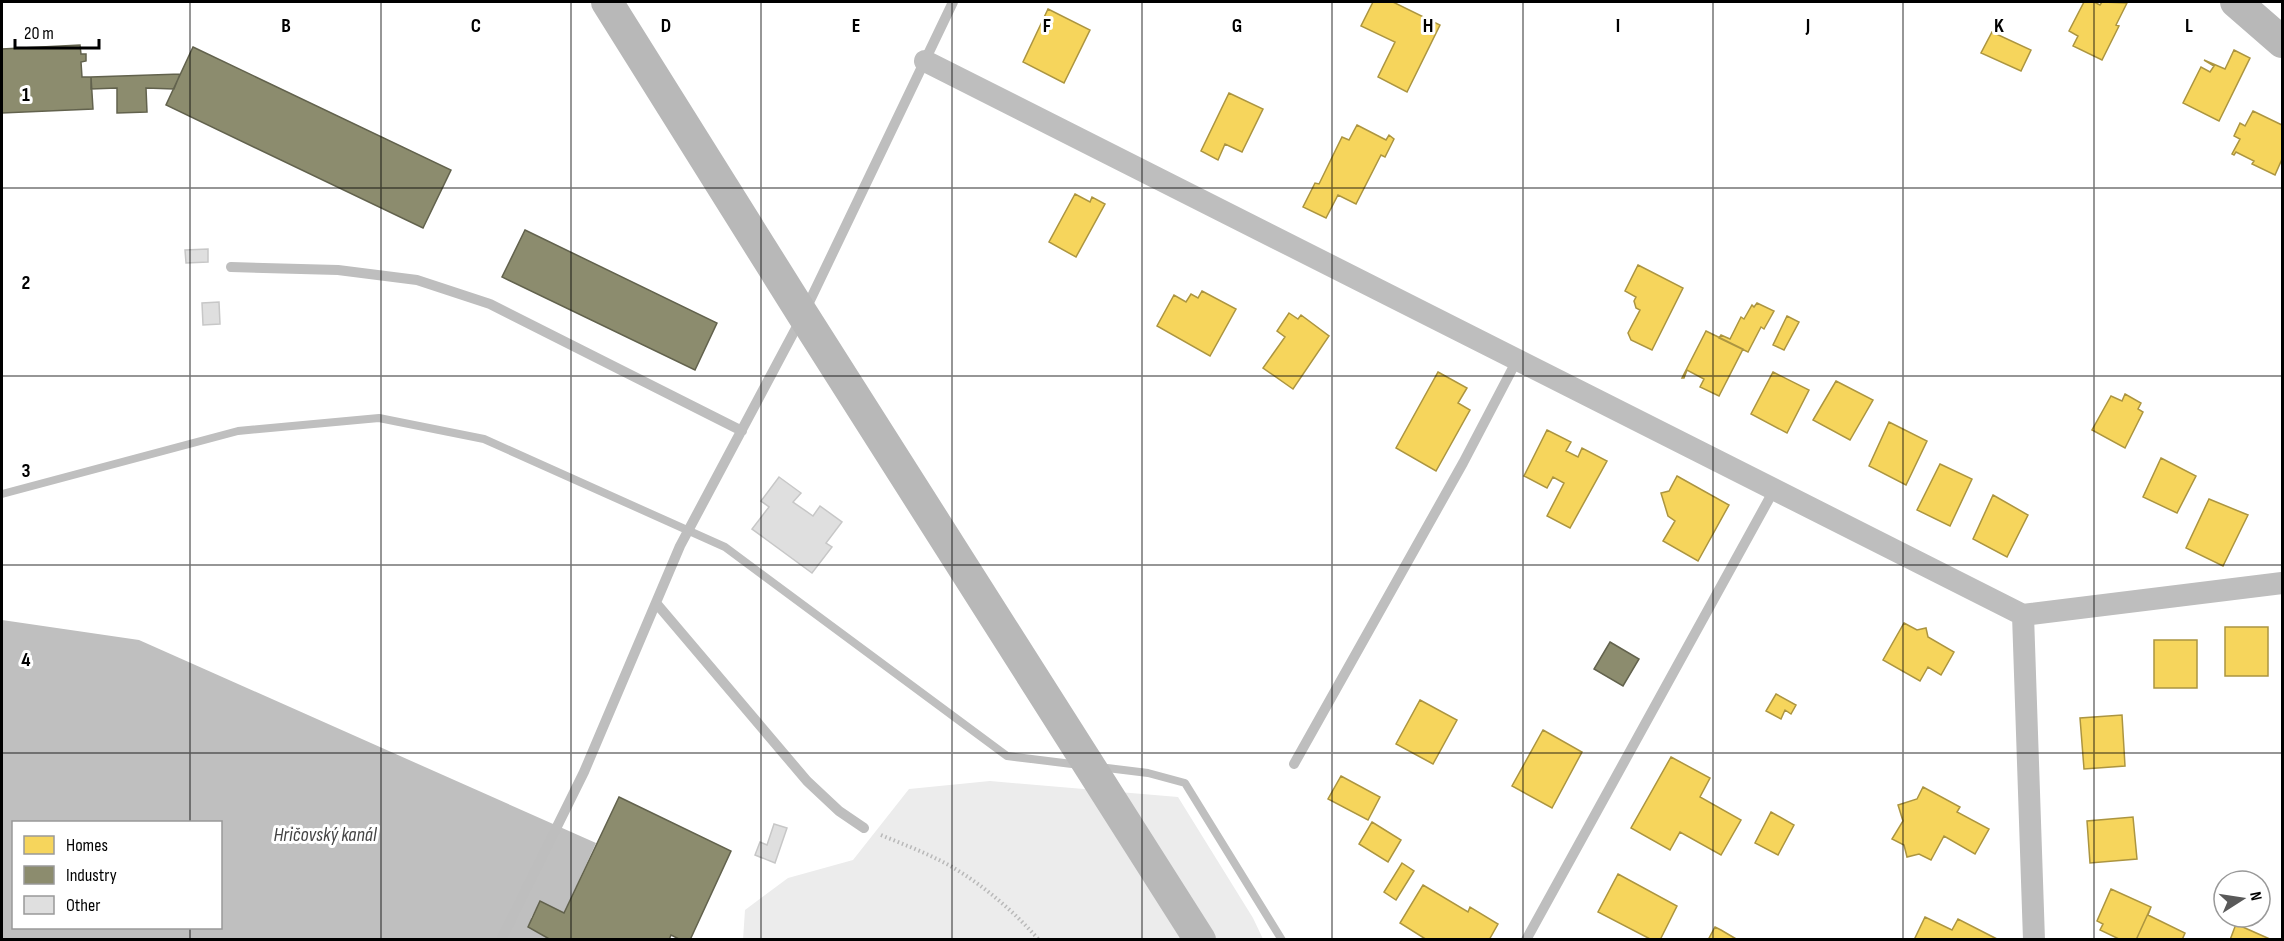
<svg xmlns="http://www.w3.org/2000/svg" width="2284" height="941" viewBox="0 0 2284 941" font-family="'Sofia Sans Condensed',sans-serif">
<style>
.green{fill:#ececec}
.water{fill:#bfbfbf;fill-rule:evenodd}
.homes{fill:#f6d55c;stroke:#ac9540;stroke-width:1.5}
.industry{fill:#8c8c6e;stroke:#62624d;stroke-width:1.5}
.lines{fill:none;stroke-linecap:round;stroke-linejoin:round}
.stream{stroke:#bfbfbf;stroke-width:8}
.building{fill:#dfdfdf;stroke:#c7c7c7;stroke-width:1.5}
.path{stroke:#b9b9b9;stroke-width:4;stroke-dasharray:1.5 3;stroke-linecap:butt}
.lane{stroke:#bebebe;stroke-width:10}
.street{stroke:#bebebe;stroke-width:22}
.secondary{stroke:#b8b8b8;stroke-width:32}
.grid{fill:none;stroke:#000;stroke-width:1.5;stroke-opacity:0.55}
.labels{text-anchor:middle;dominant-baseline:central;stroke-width:6;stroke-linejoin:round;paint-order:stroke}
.water-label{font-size:20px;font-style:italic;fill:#444;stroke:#fff}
.grid-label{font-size:20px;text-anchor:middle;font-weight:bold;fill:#000;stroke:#fff;stroke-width:6;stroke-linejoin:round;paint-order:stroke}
</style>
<rect width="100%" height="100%" fill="#fff"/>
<!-- green -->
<path class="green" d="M990,781L1178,797L1253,918L1263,939L743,940L745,910L788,878L853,860L909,789Z"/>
<!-- water -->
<path class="water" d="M2,620L139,640L596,843L564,913L540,902L531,918L551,939L2,940ZM14,822H220V928H14Z"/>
<!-- homes -->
<path class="homes" d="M1373,2H1393L1440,25L1407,92L1378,77L1395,42L1361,26Z
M2084,2H2094L2100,5L2102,2L2127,3L2116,25L2119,26L2102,60L2073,46L2078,36L2069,31Z
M1048,9L1090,30L1064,83L1023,62Z
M1992,32L2031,50L2021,71L1981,53Z
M2234,50L2250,58L2219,121L2183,103L2201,67L2210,72L2214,66L2204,60L2225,69Z
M1229,93L1263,109L1242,152L1225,144L1218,160L1201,151Z
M2253,111L2282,125V159L2275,175L2252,164L2254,161L2236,152L2234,155L2232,154L2240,139L2234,136L2240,123L2245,126Z
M1357,125L1386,140L1389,135L1394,139L1385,157L1381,155L1356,204L1338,195L1326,218L1303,207L1315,183L1319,184L1342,137L1349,140Z
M1075,194L1090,202L1092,197L1105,204L1076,257L1049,242Z
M1638,265L1683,288L1652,350L1631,340L1628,333L1640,310L1636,308L1634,301L1636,297L1625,291Z
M1202,291L1236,309L1210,356L1157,326L1174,295L1186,302L1191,294L1198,298Z
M1757,303L1774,311L1764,329L1761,327L1748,352L1719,338L1721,335L1730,339L1741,317L1744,319L1752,305L1754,307Z
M1289,313L1298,319L1301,315L1329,336L1293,389L1263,368L1285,337L1277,331Z
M1787,316L1799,322L1784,350L1773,345Z
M1706,331L1743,349L1719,396L1700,387L1704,379L1687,370L1684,378H1682Z
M1438,372L1467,388L1458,403L1470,410L1436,471L1396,448Z
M1773,372L1809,390L1787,433L1751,414Z
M1836,381L1873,400L1850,440L1813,420Z
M2125,394L2141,403L2138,409L2143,412L2125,448L2092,430L2111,396L2122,401Z
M1889,422L1927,441L1906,485L1869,466Z
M1547,430L1571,442L1566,451L1578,457L1582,448L1607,461L1570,528L1547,516L1564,483L1553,477L1547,488L1524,476Z
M2161,458L2196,476L2177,513L2143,497Z
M1940,464L1972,479L1950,526L1917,510Z
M1677,476L1729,505L1698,561L1663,541L1675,521L1668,516L1661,493L1669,491Z
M1993,495L2028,515L2007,557L1973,539Z
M2209,499L2248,515L2223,566L2186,548Z
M1904,623L1917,630L1926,628L1928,637L1954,652L1941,675L1928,667L1920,681L1883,660Z
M2225,627H2268V676H2225Z
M2154,640H2197V688H2154Z
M1776,694L1796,705L1791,714L1785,710L1781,719L1766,711Z
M1420,700L1457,720L1433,764L1396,744Z
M2122,715L2125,766L2084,769L2080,718Z
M1543,730L1582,752L1552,808L1512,786Z
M1671,757L1710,778L1700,797L1741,820L1721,855L1680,832L1670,850L1631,828Z
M1341,776L1380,797L1368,820L1328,799Z
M1923,787L1960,807L1957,812L1989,829L1975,854L1944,836L1931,860L1919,854L1907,857L1904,845L1892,839L1903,821L1898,805L1917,799Z
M1771,812L1794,825L1778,855L1755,843Z
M2133,817L2137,859L2090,863L2087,821Z
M1372,822L1401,840L1388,862L1359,844Z
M1402,863L1414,871L1396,900L1384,892Z
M1618,874L1677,906L1660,940H1652L1598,912Z
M1423,885L1468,912L1470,907L1498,924L1489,940H1427L1400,923Z
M2111,889L2151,907L2136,940H2121L2100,930L2103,924L2097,921Z
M2151,907L2148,915L2185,933L2182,940H2136Z
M1925,917L1952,930L1958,919L1997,939L1914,940Z
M2236,924L2272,940H2230Z
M1715,927L1721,930L1738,940H1708Z"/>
<!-- industry -->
<path class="industry" d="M80,45L81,54H86V61L81,62L82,77H91L93,109L2,113V49Z
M193,47L451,170L423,228L166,105Z
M180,74L174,89L146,88L147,112L117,113V88L91,89V77Z
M525,230L717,323L695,370L502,277Z
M1610,642L1639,659L1623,686L1594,669Z
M619,797L731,851L690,940H681L671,935L669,940H551L528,927L540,901L564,913Z"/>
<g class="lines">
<!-- stream -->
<path class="stream" d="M2,494L238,431L379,418L484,439L725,547L1007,756L1080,765
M1099,767L1148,773L1185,783L1282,940"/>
</g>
<!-- building -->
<path class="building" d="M208,249V262L186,263L185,250Z
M219,302L220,324L203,325L202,303Z
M779,477L801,493L793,502L813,516L820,506L842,522L826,543L832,547L812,573L752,529L769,507L761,501Z
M774,824L787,828L775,863L755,855L760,842L767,845Z"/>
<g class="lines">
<!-- path -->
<path class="path" d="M881,835C900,843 919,850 937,859C974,877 1011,908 1039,940"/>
<!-- lane -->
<path class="lane" d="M231,267L338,270L417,280L490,304L742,431
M656,603L807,781L839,811L864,828
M1294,764L1463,463L1517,360
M501,940L584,772L680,546L803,315L953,2
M1526,940L1774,490"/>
<!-- street -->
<path class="street" d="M925,61L2023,615L2282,583
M2023,615L2034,940"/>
<!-- secondary -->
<path class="secondary" d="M607,2L803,315L1200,940
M2236,2L2282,42"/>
</g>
<!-- grid -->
<path class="grid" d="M190,2V822M381,2V940M571,2V940M761,2V940M952,2V940M1142,2V940M1332,2V940M1523,2V940M1713,2V940M1903,2V940M2094,2V940M2,188H2282M2,376H2282M2,565H2282M2,753H2282M190,928V940"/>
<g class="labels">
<!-- water labels -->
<g class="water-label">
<text x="325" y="835">Hričovský kanál</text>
</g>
</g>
<g class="grid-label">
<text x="286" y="32">B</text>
<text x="476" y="32">C</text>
<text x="666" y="32">D</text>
<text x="856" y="32">E</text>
<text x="1047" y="32">F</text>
<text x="1237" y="32">G</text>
<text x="1428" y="32">H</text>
<text x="1618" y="32">I</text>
<text x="1808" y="32">J</text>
<text x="1999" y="32">K</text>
<text x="2189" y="32">L</text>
<text x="26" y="101">1</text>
<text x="26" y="289">2</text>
<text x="26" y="477">3</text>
<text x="26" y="666">4</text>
</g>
<!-- border -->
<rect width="2284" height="941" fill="none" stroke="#000000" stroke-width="6"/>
<!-- legend -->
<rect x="12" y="821" width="210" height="108" fill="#ffffff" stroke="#999999" stroke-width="1.5"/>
<rect x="24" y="836" width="30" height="18" fill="#f6d55c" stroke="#999999" stroke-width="1.5"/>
<text x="66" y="851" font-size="18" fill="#000000">Homes</text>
<rect x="24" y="866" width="30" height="18" fill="#8c8c6e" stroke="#999999" stroke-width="1.5"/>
<text x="66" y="881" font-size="18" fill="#000000">Industry</text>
<rect x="24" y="896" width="30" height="18" fill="#dfdfdf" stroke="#999999" stroke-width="1.5"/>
<text x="66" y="911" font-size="18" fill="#000000">Other</text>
<!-- north arrow -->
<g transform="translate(2242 899) rotate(78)"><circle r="28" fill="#ffffff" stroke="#999999" stroke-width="1.5"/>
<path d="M0-4.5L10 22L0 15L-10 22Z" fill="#595959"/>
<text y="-9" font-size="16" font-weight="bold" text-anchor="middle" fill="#000000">N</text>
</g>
<!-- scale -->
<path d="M15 39v9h84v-9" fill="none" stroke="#000000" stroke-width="3"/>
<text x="24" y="39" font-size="18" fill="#000000" stroke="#ffffff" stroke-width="4.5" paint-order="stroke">20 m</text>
</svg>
